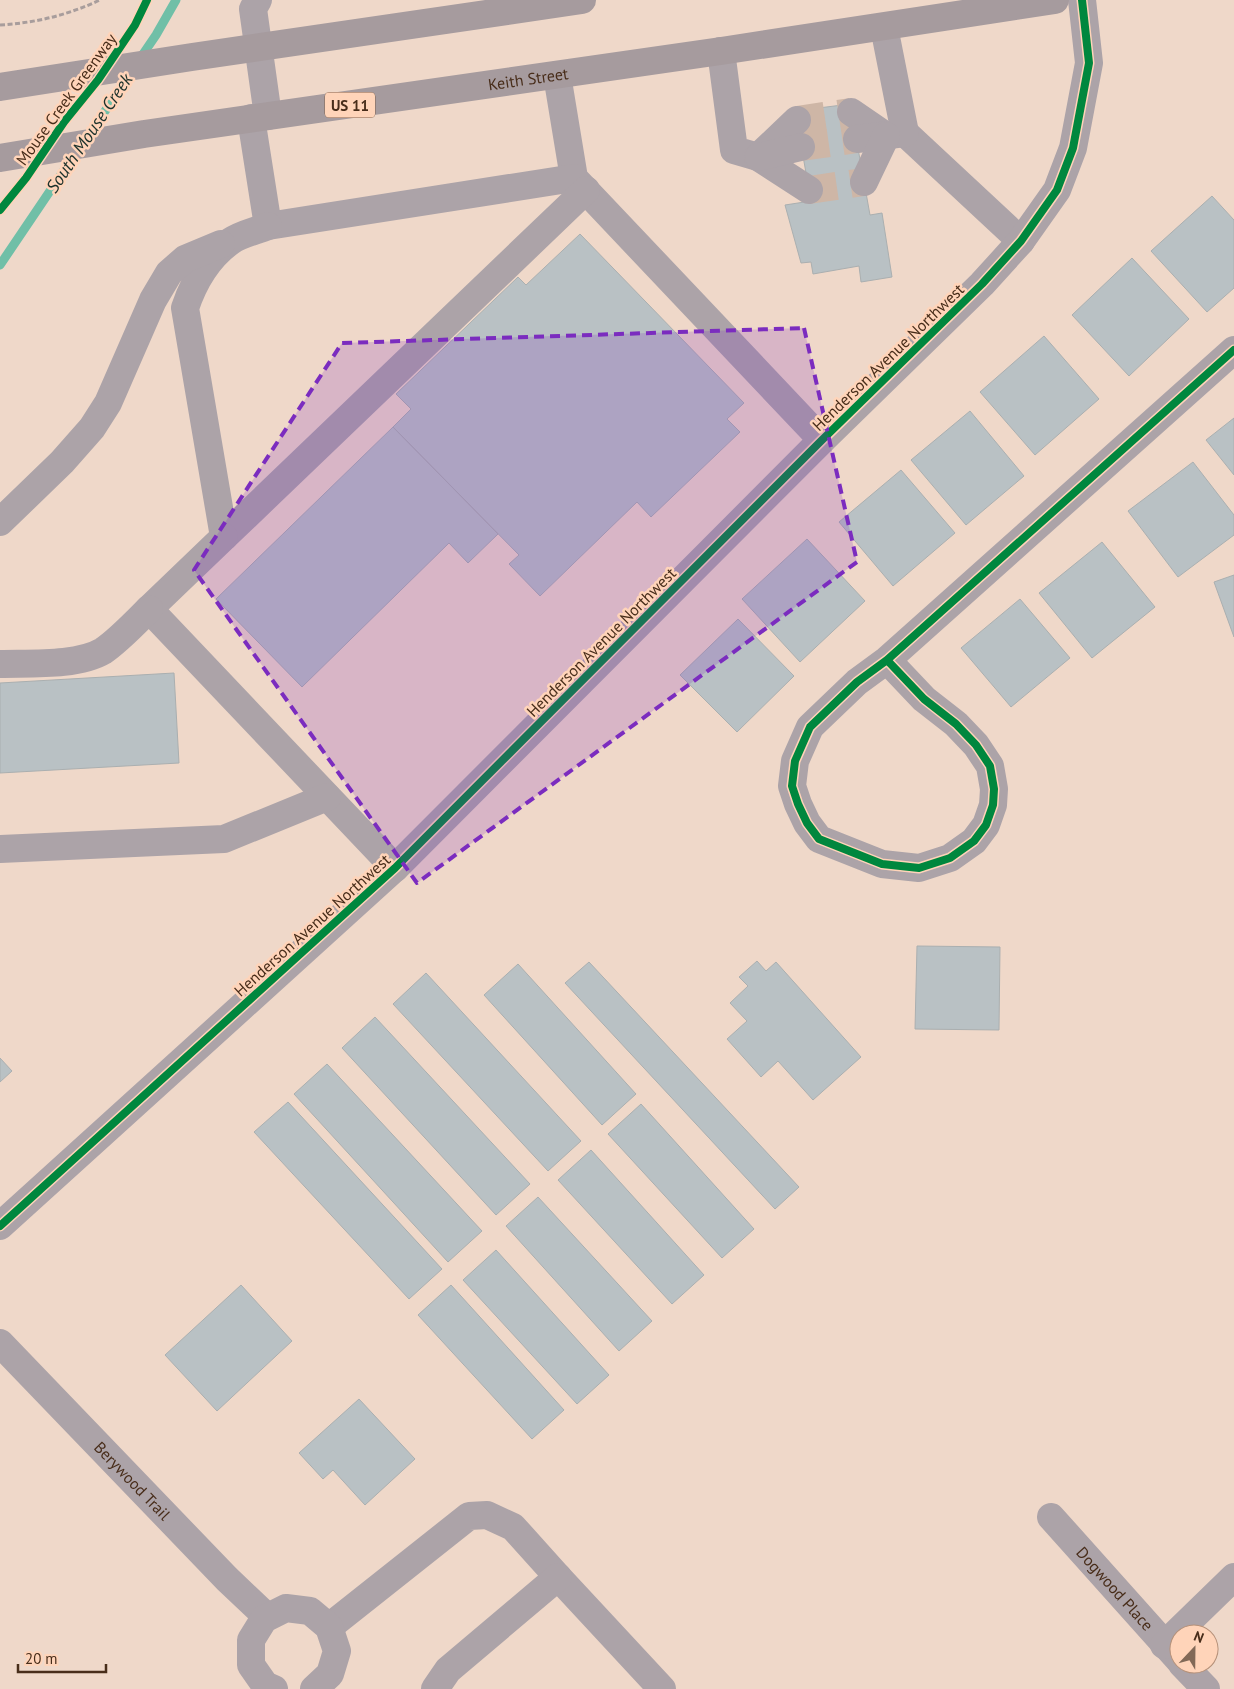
<svg xmlns="http://www.w3.org/2000/svg" width="1234" height="1689" viewBox="0 0 1234 1689" font-family="'PT Sans',sans-serif">
<style>
.lines{fill:none;stroke-linecap:round;stroke-linejoin:round}
.stream{stroke:#70bfa7;stroke-width:9}
.building{fill:#b9c1c4;stroke:#aaafb0}
.minor-tunnel{stroke:#ceb6a6;stroke-width:28;stroke-dasharray:28 14;stroke-linecap:butt}
.path{stroke:#a89d9c;stroke-width:3;stroke-dasharray:5 2.5;stroke-linecap:butt}
.minor{stroke:#aca3a8;stroke-width:28}
.major{stroke:#a69b9e;stroke-width:28}
.cycleway-casing{stroke:#ffd4b9;stroke-width:11}
.cycleway{stroke:#00873e;stroke-width:8}
.marked{fill:#7b2cbf;fill-opacity:0.2;stroke:#7b2cbf;stroke-width:4;stroke-dasharray:10 6;stroke-linejoin:round}
.labels{text-anchor:middle;dominant-baseline:central;stroke-width:5;stroke-linejoin:round;paint-order:stroke}
.shield{fill:#ffd4b9;stroke:#7f5f4a;stroke-width:1}
.shield-label{font-size:15px;font-weight:bold;fill:#482d1a}
.street-label{font-size:16px;fill:#482d1a;stroke:#ffd4b9}
.water-label{font-size:18px;font-style:italic;fill:#1c312b;stroke:#ffd4b9}
</style>
<rect width="100%" height="100%" fill="#efd8c9"/>
<g class="lines">
<!-- stream -->
<path class="stream" d="M139,60L156,35L176,0
M86,139L131,73
M0,265L77,151"/>
</g>
<!-- building -->
<path class="building" d="M850,104L870,215L882,213L892,277L861,282L859,266L813,274L811,262L801,263L785,205L811,201L795,111Z
M1212,196L1234,220V288L1207,312L1151,251Z
M580,234L744,403L727,419L740,432L651,517L637,502L540,596L509,564L519,555L393,427L411,409L396,394L518,277L526,285Z
M1132,258L1189,319L1129,376L1072,315Z
M1044,336L1099,399L1035,455L980,392Z
M970,411L1024,476L966,525L911,460Z
M1234,418V475L1206,440Z
M393,427L498,534L468,563L449,543L302,687L216,599Z
M1193,462L1234,515V535L1178,577L1128,511Z
M901,470L955,533L893,586L839,522Z
M807,539L865,601L800,662L742,599Z
M1102,542L1155,607L1092,658L1039,593Z
M1234,575V637L1214,582Z
M1020,599L1070,658L1011,707L961,648Z
M738,619L794,676L737,732L680,675Z
M174,673L179,763L0,773V683Z
M917,946L1000,947L999,1030L915,1029Z
M757,961L766,971L776,962L861,1057L813,1100L778,1061L761,1077L727,1039L747,1021L730,1003L748,986L739,977Z
M589,962L799,1187L775,1209L565,983Z
M518,964L636,1094L602,1125L484,995Z
M426,973L581,1141L548,1171L393,1004Z
M375,1017L530,1184L496,1215L342,1048Z
M0,1058L12,1071L0,1082Z
M327,1064L482,1231L448,1262L294,1094Z
M288,1102L442,1269L409,1299L254,1132Z
M641,1104L754,1229L722,1258L608,1134Z
M591,1150L704,1275L672,1304L558,1180Z
M538,1197L652,1321L619,1351L506,1226Z
M496,1250L609,1375L577,1404L463,1280Z
M241,1285L292,1341L217,1411L165,1355Z
M451,1285L564,1410L532,1439L418,1315Z
M359,1399L415,1459L365,1505L333,1470L323,1479L299,1453Z"/>
<g class="lines">
<!-- minor-tunnel -->
<path class="minor-tunnel" d="M797,120L851,112
M801,147L857,139
M809,190L864,182"/>
<!-- path -->
<path class="path" d="M0,25C35,23 68,15 100,0"/>
<!-- minor -->
<g class="minor">
<path d="M258,0L253,9L268,116"/>
<path d="M721,51L734,150L758,157L809,190"/>
<path d="M557,75L574,178L822,440"/>
<path d="M851,112L886,136"/>
<path d="M251,118L268,226L574,178"/>
<path d="M905,133L1021,241"/>
<path d="M857,139L905,133L884,27"/>
<path d="M758,157L797,120"/>
<path d="M759,157L801,147"/>
<path d="M864,182L886,136"/>
<path d="M268,226C256,231 241,234 231,241C207,258 194,281 185,308L224,537L586,190"/>
<path d="M0,522L62,462L92,428L108,403L153,300L169,273L185,259L221,244"/>
<path d="M224,537L149,609L395,868"/>
<path d="M887,660L924,699L956,724L976,745L990,766L994,789L993,805L986,825L974,841L950,858L919,868L882,864L819,839L807,823L798,804L792,786L795,761L810,727L857,682L887,660L1234,350"/>
<path d="M0,664C30,663 78,666 103,651C118,641 136,622 149,609"/>
<path d="M0,849L224,839L327,797"/>
<path d="M0,1226L395,868L822,440L982,284L1021,241L1057,190L1073,148L1089,63L1082,0"/>
<path id="s1" d="M0,1343L227,1579L267,1617"/>
<path id="s2" d="M1051,1517L1179,1660"/>
<path d="M329,1627L469,1516L487,1515L513,1527L558,1577L662,1689"/>
<path d="M1164,1645L1234,1577"/>
<path d="M1182,1664L1206,1689"/>
<path d="M274,1689L265,1685L251,1665V1640L264,1619L286,1608L310,1611L329,1627L337,1651L330,1674L314,1689"/>
<path d="M435,1689L448,1670L558,1577"/>
</g>
<!-- major -->
<g class="major">
<path d="M0,87L192,57L582,0"/>
<path id="s3" d="M0,158L144,134L721,51L1055,0"/>
</g>
<defs>
<path id="cycleway" d="M0,210L26,178L64,122L98,80L135,25L147,0
M887,660L924,699L956,724L976,745L990,766L994,789L993,805L986,825L974,841L950,858L919,868L882,864L819,839L807,823L798,804L792,786L795,761L810,727L857,682L887,660L1234,350
M0,1226L395,868L822,440L982,284L1021,241L1057,190L1073,148L1089,63L1082,0"/>
</defs>
<!-- cycleway casing -->
<use href="#cycleway" class="cycleway-casing"/>
<!-- cycleway -->
<use href="#cycleway" class="cycleway"/>
</g>
<!-- marked area -->
<path class="marked" d="M804,328L857,562L417,883L194,570L342,343Z"/>
<g class="labels">
<!-- shield labels -->
<rect class="shield" x="325" y="92.5" width="50" height="25" rx="4"/>
<g class="shield-label">
<text x="350" y="105">US 11</text>
</g>
<!-- street labels -->
<g class="street-label">
<text stroke="none"><textPath href="#s3" startOffset="534">Keith Street</textPath></text>
<text transform="translate(66 99) rotate(-54)">Mouse Creek Greenway</text>
<text transform="translate(888 357) rotate(-44)">Henderson Avenue Northwest</text>
<text transform="translate(601 642) rotate(-45)">Henderson Avenue Northwest</text>
<text transform="translate(312 925) rotate(-42)">Henderson Avenue Northwest</text>
<text stroke="none"><textPath href="#s1" startOffset="191">Berywood Trail</textPath></text>
<text stroke="none"><textPath href="#s2" startOffset="96">Dogwood Place</textPath></text>
</g>
<!-- water labels -->
<g class="water-label">
<text transform="translate(89 133) rotate(-56)">South Mouse Creek</text>
</g>
</g>
<!-- north arrow -->
<g transform="translate(1194 1649) rotate(22)"><circle r="24" fill="#ffd4b9" stroke="#b69179"/>
<path d="M0-4L9 19L0 12L-9 19Z" fill="#826957"/>
<text y="-8" font-size="14" font-weight="bold" text-anchor="middle" fill="#482d1a">N</text>
</g>
<!-- scale -->
<path d="M18 1664v8h88v-8" fill="none" stroke="#482d1a" stroke-width="2.5"/>
<text x="25" y="1664" font-size="15" fill="#482d1a" stroke="#ffd4b9" stroke-width="4" paint-order="stroke">20 m</text>
</svg>
